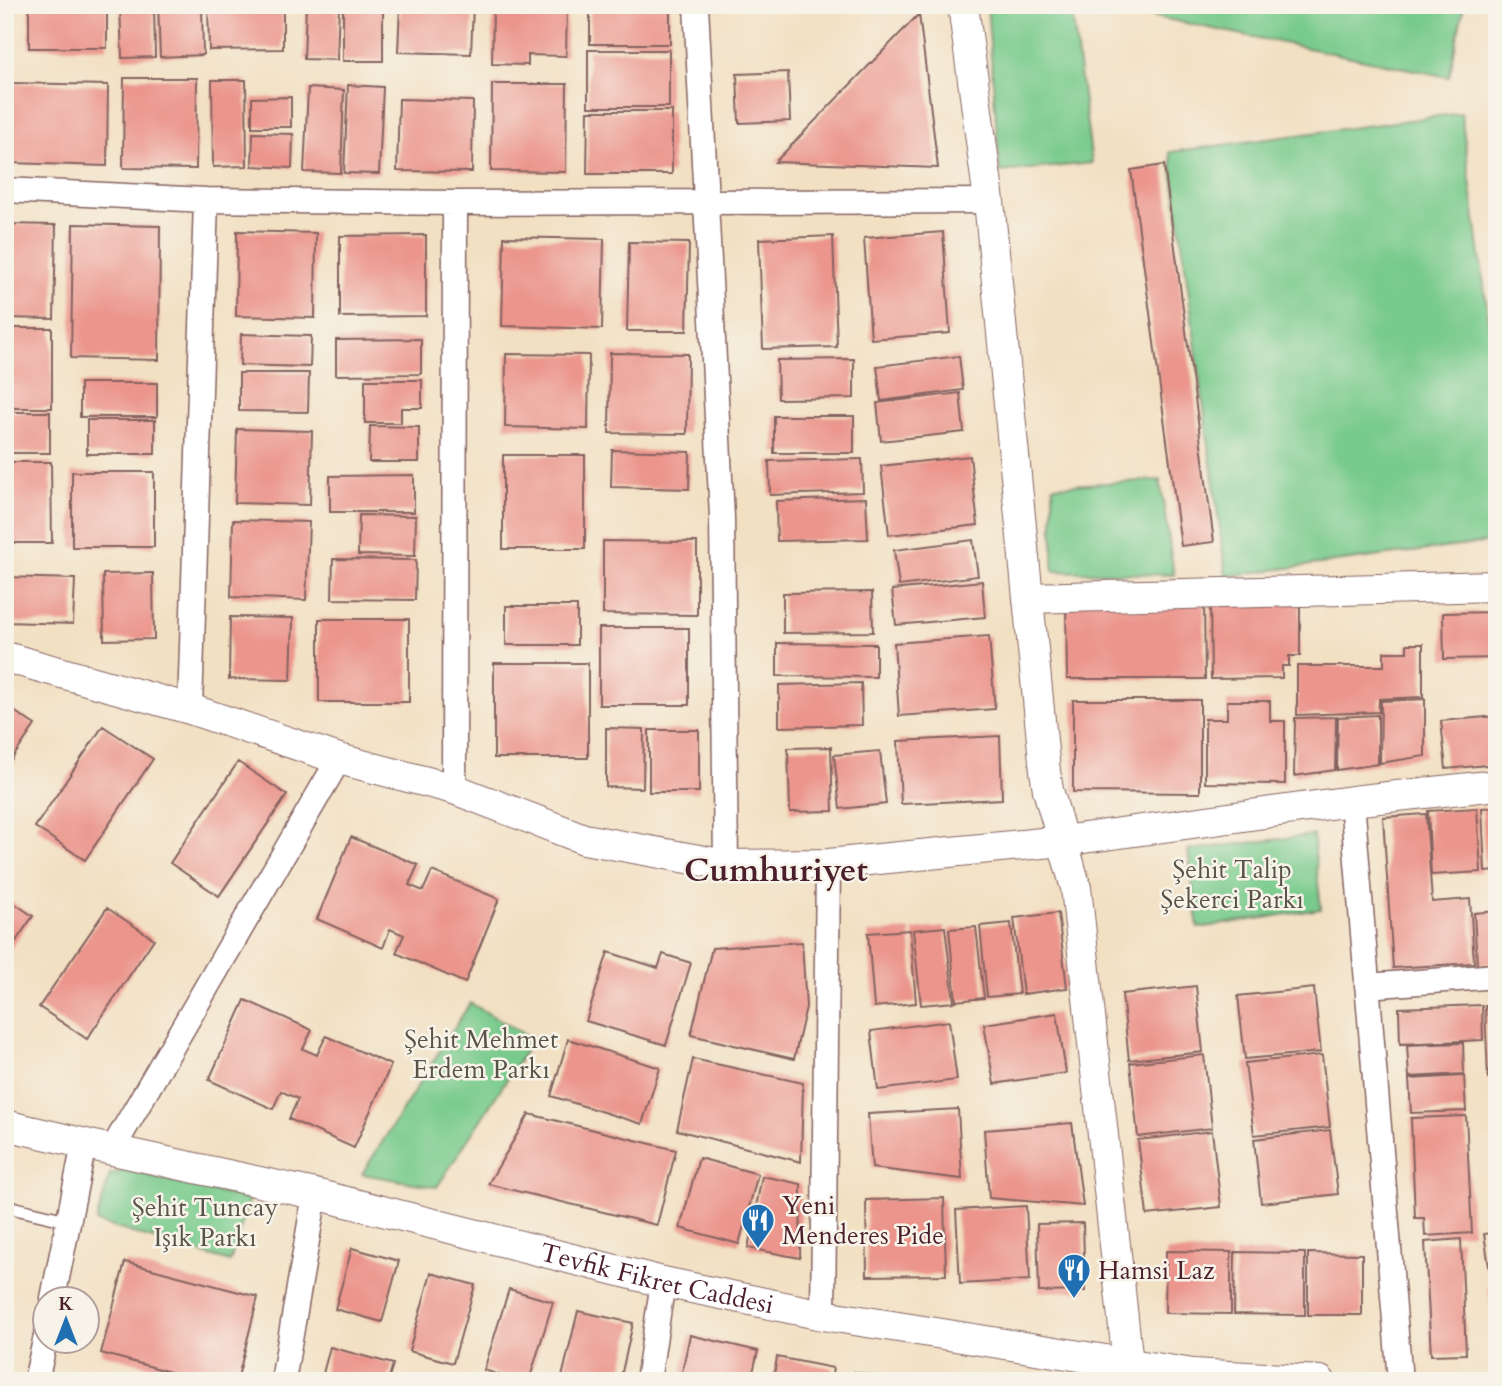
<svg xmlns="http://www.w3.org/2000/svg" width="1502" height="1386" viewBox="0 0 1502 1386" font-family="Cardo,serif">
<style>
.green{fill:#79cb8d;stroke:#62755c;stroke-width:2}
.building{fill:#eb958c}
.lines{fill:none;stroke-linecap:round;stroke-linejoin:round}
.service-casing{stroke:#856360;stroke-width:15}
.minor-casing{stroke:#856360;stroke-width:27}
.tertiary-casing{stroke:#856360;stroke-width:32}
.service{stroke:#fff;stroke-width:12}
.minor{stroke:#fff;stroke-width:24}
.tertiary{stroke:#fff;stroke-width:30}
.labels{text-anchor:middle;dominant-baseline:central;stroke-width:5;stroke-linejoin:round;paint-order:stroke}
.park-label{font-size:26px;fill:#585348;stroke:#f7f3e8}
.poi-label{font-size:26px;fill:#4a1f2b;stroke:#f7f3e8;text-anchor:start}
.street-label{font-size:26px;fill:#4a1f2b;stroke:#f7f3e8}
.district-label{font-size:33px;font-weight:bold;fill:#4a1f2b;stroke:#f7f3e8}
</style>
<rect width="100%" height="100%" fill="#f7f3e8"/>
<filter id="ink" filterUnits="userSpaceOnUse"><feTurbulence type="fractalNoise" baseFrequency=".0143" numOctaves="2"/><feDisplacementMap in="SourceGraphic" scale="14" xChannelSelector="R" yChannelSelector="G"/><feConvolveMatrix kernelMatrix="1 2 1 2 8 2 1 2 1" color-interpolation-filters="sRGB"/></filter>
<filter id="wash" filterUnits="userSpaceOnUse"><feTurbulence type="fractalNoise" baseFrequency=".00686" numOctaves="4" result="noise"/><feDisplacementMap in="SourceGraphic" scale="28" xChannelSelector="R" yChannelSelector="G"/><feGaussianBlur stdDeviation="1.57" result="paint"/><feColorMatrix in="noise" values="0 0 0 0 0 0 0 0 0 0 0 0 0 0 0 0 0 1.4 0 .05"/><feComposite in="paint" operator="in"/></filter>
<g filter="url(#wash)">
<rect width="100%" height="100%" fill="#f2e0c3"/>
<!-- green -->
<path class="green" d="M987,5H1071L1092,163L1000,172Z
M1154,5H1464L1449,77L1151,16Z
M1461,113L1497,383V541L1226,576L1170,152Z
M1160,480L1174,575L1053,571V486Z
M1313,835L1321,909L1198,928L1188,850Z
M470,1003L533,1039L437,1187L362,1174Z
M127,1170L249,1200L230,1262L96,1222L110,1174Z"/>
<g id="blocks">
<!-- building -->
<path class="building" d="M29,5H107V48H29Z
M120,5H154L155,57L122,58Z
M158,5H202L203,55L160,57Z
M208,5H283V49L209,50Z
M306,5H339L337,60L304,59Z
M343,5H383V61H343Z
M400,5H473L471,54L398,52Z
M493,5H567L566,56L528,55V65L492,64Z
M590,5H670V44H590Z
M919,14L938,168L775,162Z
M588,50H669V107H588Z
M788,72L790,121L739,123L737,74Z
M124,78H197L196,169L123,168Z
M212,80H246L247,166L213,167Z
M12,83L108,85L107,166L10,163Z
M492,84H567L566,172L491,171Z
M348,85L383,87L379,174L344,173Z
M308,88L344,90L341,173L304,172Z
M291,97V127H252V98Z
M399,99L473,101L472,172L397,171Z
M588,111H672V174H587Z
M253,133L293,134L292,168L252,166Z
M1164,165L1214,542L1181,546L1131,170Z
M5,224L56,225L54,319L5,318Z
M73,224L160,226L159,360L71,358Z
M237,231L316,233L315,318L236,316Z
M943,232L950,333L871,339L864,238Z
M426,235V316L340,317V236Z
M833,236L837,347L763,349L759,239Z
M504,237L604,239L602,329L502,326Z
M629,242L689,243L687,331H627Z
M5,328H52V408H5Z
M241,334L311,336L310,367L240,365Z
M421,339V374L336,375V340Z
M610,353L688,354L687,434L609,433Z
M506,354L589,355L588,429L505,427Z
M959,356L963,390L881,401L877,366Z
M854,359V398L778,399L777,360Z
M239,373H309L308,412L239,411Z
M365,380H422V408H401V423H365Z
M80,383H157V417H80Z
M960,393L964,432L881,441L877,403Z
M5,412H50V453H5Z
M774,416H854V453H774Z
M87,420H155V454H87Z
M370,426L419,427V462H369Z
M237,429L312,431L310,505L235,503Z
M612,450L690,452L689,489L611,487Z
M503,455H585V549H503Z
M970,456L978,525L889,535L881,466Z
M862,459L863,492L770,495L769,461Z
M5,462H51L52,543H5Z
M72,472H154V547H72Z
M414,475V512H330V476Z
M866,498L868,539L777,541L776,501Z
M359,515L416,516L415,556L358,555Z
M233,520L309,522L306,600L231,597Z
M973,540L978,576L899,586L894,550Z
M603,541L697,542V615L603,614Z
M333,559L416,560L415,600L332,599Z
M153,573L154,639L104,640L103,574Z
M5,577L75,579L73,624L5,622Z
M982,581L985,617L896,625L892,590Z
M872,592L873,632L783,633V593Z
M1204,599L1205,679H1067L1066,600Z
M1210,599H1300V656H1289V666H1282V678L1211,679Z
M506,606H577V645H506Z
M1497,612V658L1444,659L1443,613Z
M230,617L293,618L291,680L229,679Z
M319,619H409V702H319Z
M599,628H689V705H599Z
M989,636L995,709L899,716L894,643Z
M777,643L876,644V677L777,676Z
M1407,644H1423V697L1379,699V712L1297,715V666H1384V652H1407Z
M494,663H588V758H494Z
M861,683L862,725L779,727V685Z
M1425,699V756L1380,763L1381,701Z
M1073,700H1200V793L1073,792Z
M1227,701H1270V721H1285V784L1205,783V719H1227Z
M5,705L35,725L5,769Z
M1378,715V764L1337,770L1338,717Z
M1497,716V764L1446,769L1441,721Z
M1336,717L1335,770L1294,776L1295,718Z
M103,726L153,759L85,860L35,827Z
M606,728L644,729L643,788L606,787Z
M649,730H699V792H649Z
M1000,736L1002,799L901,804L898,741Z
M831,747L833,811L790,812L788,748Z
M880,751L886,804L840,809L834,755Z
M238,762L287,795L219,896L170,863Z
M1497,807V871L1485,872L1482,808Z
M1477,808L1481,872L1431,875L1428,811Z
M1426,814L1432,902L1470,899L1474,963L1393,968L1383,817Z
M351,837L418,865L409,885L423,891L432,871L499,899L465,983L396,953L404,935L390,929L383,948L317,919Z
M5,897L33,916L5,957Z
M107,908L154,939L87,1039L39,1007Z
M1497,911V963L1477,965L1474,913Z
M1058,913L1067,988L1023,994L1014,918Z
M1011,923L1019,994L987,997L980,926Z
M945,927L954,1002L921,1005L913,930Z
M976,927L984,998L956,1001L949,929Z
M910,930L916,1003L874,1007L868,933Z
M802,942L806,1007L794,1059L691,1035L712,948Z
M608,952L658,968L663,954L691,963L666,1045L586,1021Z
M1196,986L1203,1052L1129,1060L1122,994Z
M1314,988L1321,1052L1245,1059L1238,996Z
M245,1000L312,1030L303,1049L317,1055L326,1036L391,1065L354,1148L289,1119L298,1099L281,1091L273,1109L209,1080Z
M1482,1005L1483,1040L1400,1044L1399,1008Z
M1497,1005V1078H1488L1485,1006Z
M1057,1013L1066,1073L994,1084L984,1024Z
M949,1021L957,1080L878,1090L871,1031Z
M568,1039L660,1068L642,1124L551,1096Z
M1463,1043L1464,1074L1409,1077L1407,1045Z
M1204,1055L1212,1128L1138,1137L1130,1063Z
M1322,1055L1330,1127L1254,1135L1245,1063Z
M693,1059L803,1083L801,1162L677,1130Z
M1464,1076L1466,1111L1411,1113L1409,1079Z
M958,1109L962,1179L872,1168L868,1114Z
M529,1114L676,1150L657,1225L488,1184Z
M1466,1116L1472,1233L1425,1236L1424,1218H1415L1411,1118Z
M1072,1123L1083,1206L989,1198L984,1130Z
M1330,1130L1338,1194L1261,1203L1254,1139Z
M1212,1131L1221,1207L1147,1215L1138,1140Z
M699,1158L758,1174L739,1244L680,1228Z
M1497,1166V1206H1495L1490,1167Z
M762,1176L801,1184L800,1258L748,1248Z
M944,1198L946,1275L867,1276L866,1200Z
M1026,1206L1030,1280L960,1284L956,1210Z
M1083,1223L1085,1291L1039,1292L1037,1224Z
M1497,1232V1272L1490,1273L1484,1234Z
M1461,1239L1466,1354L1431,1355L1425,1242Z
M352,1248L399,1261L382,1322L335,1309Z
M1166,1251L1231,1252V1314L1165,1313Z
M1235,1252L1305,1253V1315L1234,1314Z
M1308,1253L1362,1254V1315H1308Z
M125,1262L258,1297L237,1381H203L101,1353Z
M431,1273L475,1285L453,1363L409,1351Z
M1497,1285V1324H1495L1488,1287Z
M509,1289L553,1302L529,1381H519L484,1370Z
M578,1311L633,1323L620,1381H580L562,1377Z
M690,1335L758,1351L751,1381H680Z
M330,1347L393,1364L388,1381H321Z
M777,1357L833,1368L831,1381H773Z
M854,1372L897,1379V1381H853Z"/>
</g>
</g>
<g filter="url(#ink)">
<use href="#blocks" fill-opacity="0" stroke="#856360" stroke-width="2"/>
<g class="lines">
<defs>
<path id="service" d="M5,1188V1195
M5,1206L69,1221"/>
<path id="minor" d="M696,5L722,517L726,865
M5,190L206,200L455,203L989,201
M190,709L206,200
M454,789L455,203
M1352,801L1400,1381
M1367,986L1497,976
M112,1150L339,759
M53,1298L84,1144
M823,1315L828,864
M36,1381L46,1336
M283,1381L315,1194
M648,1381L663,1282"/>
<g id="tertiary">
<path d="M963,5L989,201L1045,771L1048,790L1076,888L1128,1364"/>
<path d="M1028,598L1497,586"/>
<path d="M5,657L190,709L339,759L454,789L584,839L726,865L828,864L1062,841L1352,801L1497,785"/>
<path id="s1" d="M5,1125L112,1150L315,1194L663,1282L823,1315L1193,1374L1320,1381"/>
</g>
</defs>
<!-- service casing -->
<use href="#service" class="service-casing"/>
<!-- minor casing -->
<use href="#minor" class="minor-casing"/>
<!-- tertiary casing -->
<use href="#tertiary" class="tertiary-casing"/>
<!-- service -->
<use href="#service" class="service"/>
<!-- minor -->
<use href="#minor" class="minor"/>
<!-- tertiary -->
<use href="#tertiary" class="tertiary"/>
</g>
</g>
<!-- icons -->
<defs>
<symbol id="restaurant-pin" viewBox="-11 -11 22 30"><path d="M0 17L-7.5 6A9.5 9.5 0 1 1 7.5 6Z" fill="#1f6fb2" stroke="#f7f3e8"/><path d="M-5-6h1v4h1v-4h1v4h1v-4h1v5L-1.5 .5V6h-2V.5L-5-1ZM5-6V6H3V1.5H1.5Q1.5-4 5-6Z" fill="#fff"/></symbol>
</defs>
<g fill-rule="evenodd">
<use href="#restaurant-pin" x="739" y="1201" width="38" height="52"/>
<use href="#restaurant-pin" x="1055" y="1251" width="38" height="52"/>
</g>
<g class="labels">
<!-- park labels -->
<g class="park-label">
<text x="1232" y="869">Şehit Talip<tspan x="1232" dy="30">Şekerci Parkı</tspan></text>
<text x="481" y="1039">Şehit Mehmet<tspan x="481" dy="30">Erdem Parkı</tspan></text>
<text x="205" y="1207">Şehit Tuncay<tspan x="205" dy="30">Işık Parkı</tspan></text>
</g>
<!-- poi labels -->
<g class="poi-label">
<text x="782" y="1205">Yeni<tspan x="782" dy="30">Menderes Pide</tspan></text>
<text x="1098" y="1270">Hamsi Laz</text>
</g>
<!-- street labels -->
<g class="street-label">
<text stroke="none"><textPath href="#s1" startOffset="670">Tevfik Fikret Caddesi</textPath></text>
</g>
<!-- district labels -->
<g class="district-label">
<text x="776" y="870">Cumhuriyet</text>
</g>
</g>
<!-- margin -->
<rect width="1502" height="1386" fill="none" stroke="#f7f3e8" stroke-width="28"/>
<!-- north arrow -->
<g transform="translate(66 1320)"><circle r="33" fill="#f7f3e8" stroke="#b29e9c" stroke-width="2"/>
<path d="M0-5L12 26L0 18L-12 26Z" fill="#1f6fb2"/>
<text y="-10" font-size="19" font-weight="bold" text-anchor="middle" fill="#4a1f2b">K</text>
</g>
</svg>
